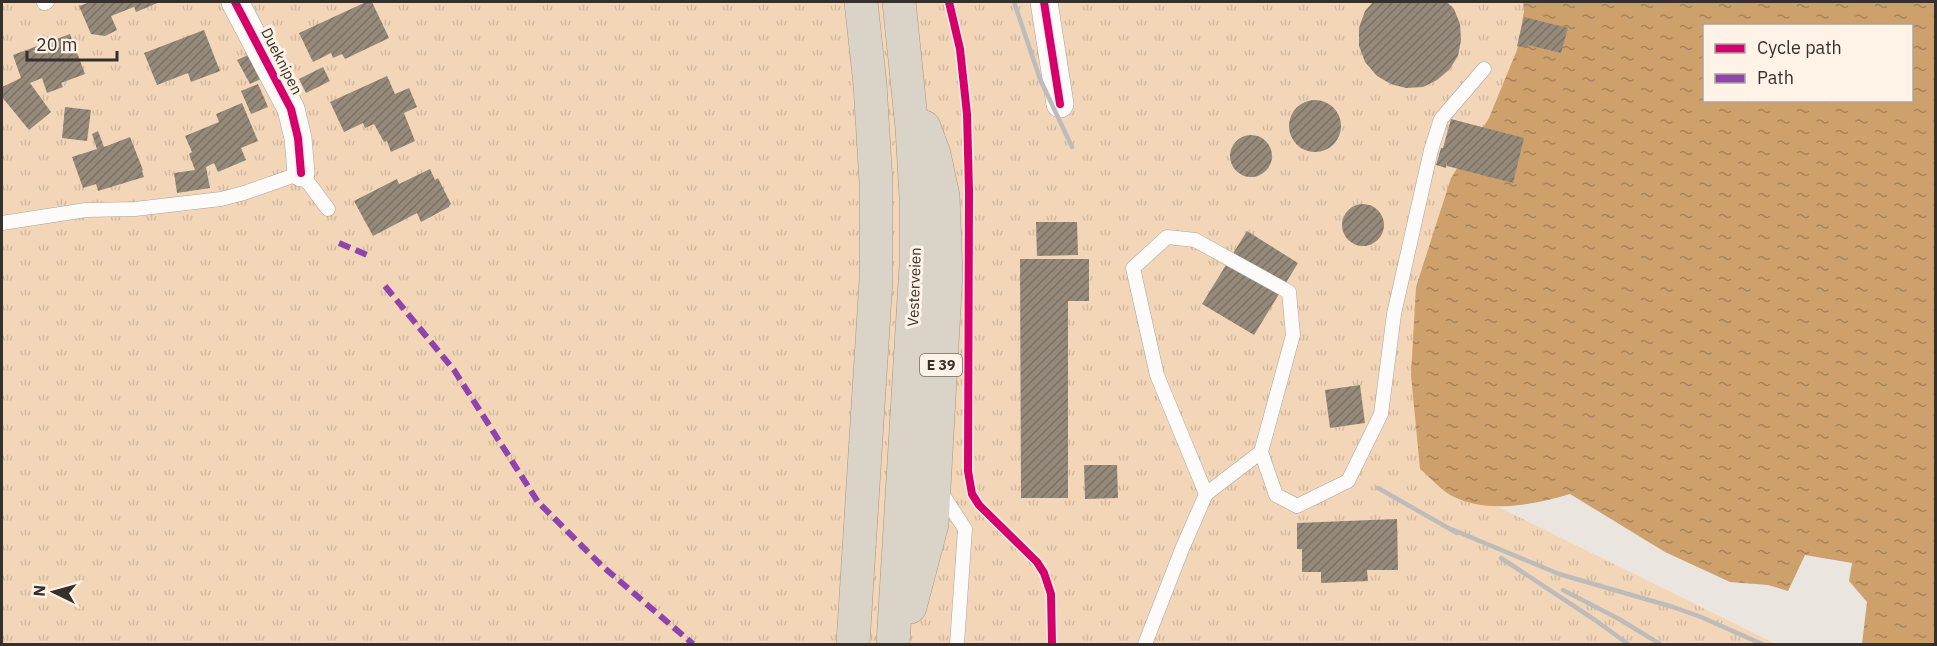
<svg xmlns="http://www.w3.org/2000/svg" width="1937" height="646" viewBox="0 0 1937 646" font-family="'IBM Plex Sans',sans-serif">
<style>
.park{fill:url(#park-tufts)}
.water{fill:url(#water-ripples);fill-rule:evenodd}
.building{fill:url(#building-hatch)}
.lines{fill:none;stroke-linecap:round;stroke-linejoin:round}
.service-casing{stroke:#a8a49f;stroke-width:15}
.minor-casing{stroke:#a8a49f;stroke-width:28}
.trunk-casing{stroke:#a39786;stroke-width:34}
.service{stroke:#fcfbfa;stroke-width:14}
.minor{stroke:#fcfbfa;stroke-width:27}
.trunk{stroke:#dad3c8;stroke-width:33}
.rail{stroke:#bebcba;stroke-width:4.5}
.quiet{stroke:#8e44ad;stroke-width:6;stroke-dasharray:12 6;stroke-linecap:butt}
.cycleway-casing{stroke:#fff2e6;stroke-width:11}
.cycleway{stroke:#d6006c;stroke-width:8}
.labels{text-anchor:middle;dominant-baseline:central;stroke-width:6;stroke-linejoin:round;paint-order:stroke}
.shield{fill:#fff2e6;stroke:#726a63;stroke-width:1.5}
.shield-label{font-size:14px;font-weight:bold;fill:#35302b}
.street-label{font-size:15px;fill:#35302b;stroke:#fff2e6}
</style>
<defs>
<pattern id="park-tufts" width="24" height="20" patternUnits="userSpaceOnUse" patternTransform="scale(1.5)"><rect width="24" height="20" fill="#f3d6b8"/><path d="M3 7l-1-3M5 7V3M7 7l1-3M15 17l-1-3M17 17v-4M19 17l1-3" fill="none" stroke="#d1b89e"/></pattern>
<pattern id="water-ripples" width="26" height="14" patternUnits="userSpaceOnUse" patternTransform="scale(1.5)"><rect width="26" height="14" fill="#cda06c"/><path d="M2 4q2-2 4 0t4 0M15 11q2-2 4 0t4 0" fill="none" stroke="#a78359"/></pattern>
<pattern id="building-hatch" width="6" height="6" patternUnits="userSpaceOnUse" patternTransform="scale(1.5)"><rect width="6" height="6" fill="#95897a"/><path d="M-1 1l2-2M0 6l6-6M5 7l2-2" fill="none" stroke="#7a7064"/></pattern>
</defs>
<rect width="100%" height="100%" fill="#ebe5df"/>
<!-- park -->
<path class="park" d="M2,2H1521L1555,19L1444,480L1776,644H2Z"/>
<!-- water -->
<path class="water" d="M1523,2H1935V644H1862L1867,602L1849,581L1852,563L1805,555L1788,591L1768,585L1730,582L1665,552L1570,494C1533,505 1488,514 1452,496C1441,490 1430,477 1420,469L1411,375L1416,287L1451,178L1489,118L1517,50L1524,11ZM1704,26H1912V100H1704Z"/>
<!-- building -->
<path class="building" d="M90,2H160L136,12L134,7L111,16L117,30L105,36L91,34L79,6Z
M366,2H372L389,38L345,59L342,54L333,58L331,53L313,62L299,33Z
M1373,2H1447L1454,9L1460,24L1461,40L1458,56L1449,70L1437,80L1423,87L1406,88L1391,84L1377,76L1365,62L1359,46V28L1365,11Z
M1524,17L1568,28L1561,53L1528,45L1527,48L1517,46Z
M204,30L220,71L191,82L188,73L157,85L144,53Z
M70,34L85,74L61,83L63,87L47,93L42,78L30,83L51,112L29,130L2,97V87L21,78L13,55Z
M250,54L263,78L250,84L237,60Z
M323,67L330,81L306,93L299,79Z
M387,76L395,94L409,88L417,107L404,113L415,141L391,152L387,141L384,142L374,124L365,128L363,123L344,132L330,102Z
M258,84L268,107L251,114L241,91Z
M1289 126a26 26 0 1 1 52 0a26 26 0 1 1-52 0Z
M242,103L258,141L241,148L246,160L218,172L214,163L206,167L210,188L177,193L174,173L195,170L189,154L192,152L185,136L219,122L216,114Z
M65,107L91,110L87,141L62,138Z
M1451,119L1524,138L1513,183L1447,166V161L1446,168L1436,165L1441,148H1443Z
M98,131L104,147L130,137L143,170L142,171L144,177L98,191L96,184L83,188L72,157L97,149L92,134Z
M1230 156a21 21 0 1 1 42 0a21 21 0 1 1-42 0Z
M430,169L435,180L438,178L451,204L449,206V207L421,222L417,213L373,236L354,201L397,179L399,184Z
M1342 225a21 21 0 1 1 42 0a21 21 0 1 1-42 0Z
M1036,222H1077L1078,255L1037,256Z
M1247,231L1298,263L1254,335L1202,304Z
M1020,259H1089V301H1068V498H1021Z
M1360,385L1365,423L1330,428L1325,390Z
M1084,465H1117L1118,498L1085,499Z
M1397,519L1398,570H1367L1368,581L1321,583V572H1302V549H1297V523Z"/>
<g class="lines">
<defs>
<path id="service" d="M44,3L47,2
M2,223L86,210L135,209L221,199L244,193L301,173L328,209
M1261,452L1276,495L1297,506L1348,481L1381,414L1394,314L1431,150L1441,119L1484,69
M941,492L965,529L957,644
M1145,644L1182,549L1206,494L1261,452L1293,335L1289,292L1195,240L1167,237L1133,268L1157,375L1206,494"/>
<path id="minor" d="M235,2L291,109L298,138L301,173
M1044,2L1060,104"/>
<path id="trunk" d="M910,607L932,524L946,273L943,196L934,154L924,127
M853,644L876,280V183L870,84L861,2
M893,644L916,265V197L912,128L899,2"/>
</defs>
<!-- service casing -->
<use href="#service" class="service-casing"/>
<!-- minor casing -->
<use href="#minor" class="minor-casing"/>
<!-- trunk casing -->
<use href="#trunk" class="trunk-casing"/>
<!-- service -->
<use href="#service" class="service"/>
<!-- minor -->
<use href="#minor" class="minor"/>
<!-- trunk -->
<use href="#trunk" class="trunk"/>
<!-- rail -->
<path class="rail" d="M1014,2L1040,79L1072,147
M1378,488L1457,533
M1451,529L1559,574L1673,607L1701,617L1762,644
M1501,558L1595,620L1628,644
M1563,590L1619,619L1660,644"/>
<!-- quiet -->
<path class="quiet" d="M339,243L372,257
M385,286L454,370L538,502L601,565L693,644"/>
<defs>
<path id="cycleway" d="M235,2L291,109L298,138L301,173
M949,2L960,49L967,114L969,191L968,471L972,494L979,505L1037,562L1044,573L1051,594L1052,644
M1044,2L1060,104"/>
</defs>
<!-- cycleway casing -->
<use href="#cycleway" class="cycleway-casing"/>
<!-- cycleway -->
<use href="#cycleway" class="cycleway"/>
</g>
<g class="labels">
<!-- shield labels -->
<rect class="shield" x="920" y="354" width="42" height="22" rx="4.5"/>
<g class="shield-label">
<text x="941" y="365">E 39</text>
</g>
<!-- street labels -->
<g class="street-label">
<text transform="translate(282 61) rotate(63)">Dueknipen</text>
<text transform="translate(914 287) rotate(-88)">Vesterveien</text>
</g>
</g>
<!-- border -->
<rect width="1937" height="646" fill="none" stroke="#35302b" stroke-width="6"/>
<!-- legend -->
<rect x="1703" y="24" width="210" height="78" fill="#fff2e6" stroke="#aea49b" stroke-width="1.5"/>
<rect x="1715" y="44" width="30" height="9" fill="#d6006c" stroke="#aea49b" stroke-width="1.5"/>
<text x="1757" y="54" font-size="18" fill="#35302b">Cycle path</text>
<rect x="1715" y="74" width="30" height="9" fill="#8e44ad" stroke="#aea49b" stroke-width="1.5"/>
<text x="1757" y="84" font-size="18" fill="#35302b">Path</text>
<!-- north arrow -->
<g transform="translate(54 592) rotate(275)" stroke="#fff2e6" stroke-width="4.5" paint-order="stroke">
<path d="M0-4.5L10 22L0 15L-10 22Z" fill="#35302b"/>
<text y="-9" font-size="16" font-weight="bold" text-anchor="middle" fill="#35302b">N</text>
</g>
<!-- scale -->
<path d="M27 51v9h90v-9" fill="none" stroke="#35302b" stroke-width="3"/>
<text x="36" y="51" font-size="18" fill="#35302b" stroke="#fff2e6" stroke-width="4.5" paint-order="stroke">20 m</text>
</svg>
